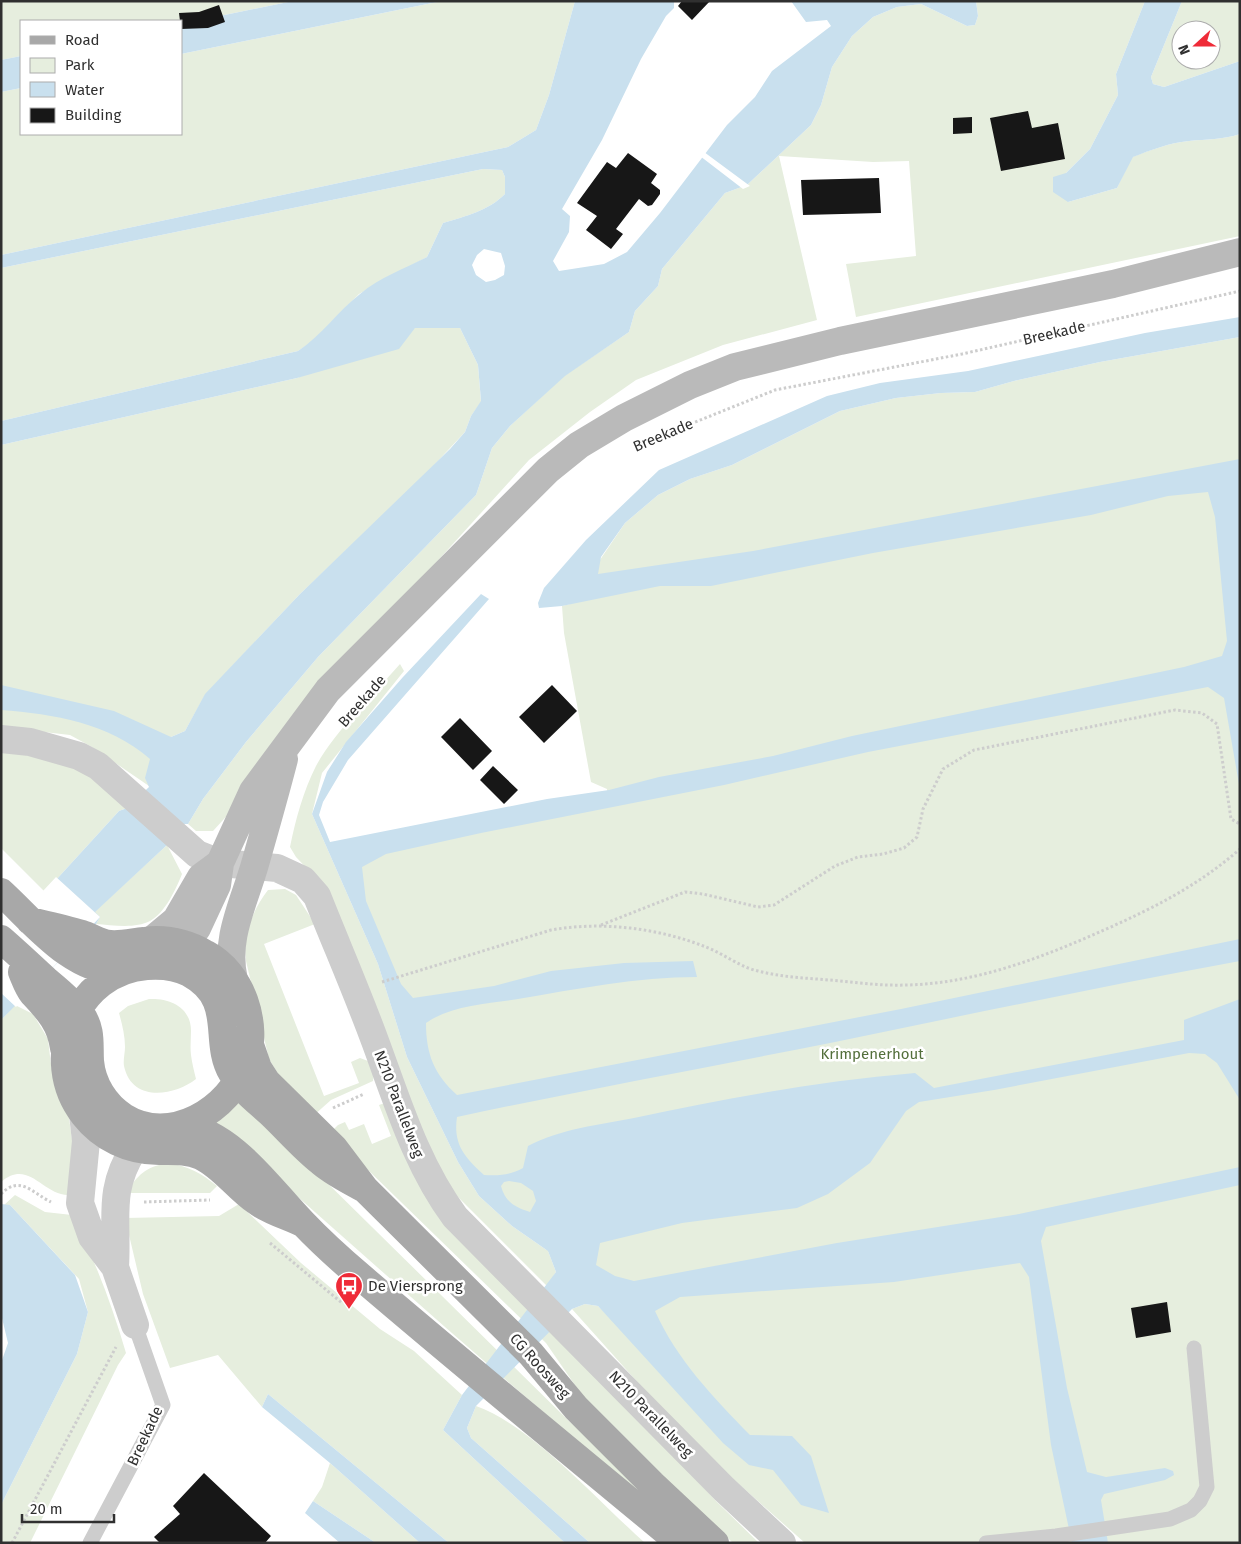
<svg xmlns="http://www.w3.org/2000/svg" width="1241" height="1544" viewBox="0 0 1241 1544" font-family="'Fira Sans',sans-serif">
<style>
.green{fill:#e6eede;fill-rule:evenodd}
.water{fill:#c9e0ee;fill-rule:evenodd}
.pier{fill:#fff}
.building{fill:#171717}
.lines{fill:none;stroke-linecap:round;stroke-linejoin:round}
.path{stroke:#cdcdcd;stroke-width:3;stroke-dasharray:2.5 2.5;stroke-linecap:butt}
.lane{stroke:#cdcdcd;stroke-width:15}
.street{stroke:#cdcdcd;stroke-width:28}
.secondary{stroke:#bababa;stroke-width:28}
.primary{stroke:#a8a8a8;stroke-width:28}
.labels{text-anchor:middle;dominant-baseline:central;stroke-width:5;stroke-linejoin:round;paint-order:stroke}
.street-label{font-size:15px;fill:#303030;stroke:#fff}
.park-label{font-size:15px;fill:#536f3b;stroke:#fff}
.poi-label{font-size:15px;fill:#303030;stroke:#fff;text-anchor:start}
</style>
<rect width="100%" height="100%" fill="#fff"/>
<!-- green -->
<path class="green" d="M1,1H293L181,24V21H21V56L1,60Z
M442,1H575L549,95L536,130L508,147L1,255V92L21,88V134H181V54Z
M976,1H1145L1116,74L1118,95L1090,149L1066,173L1068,202L1117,188L1132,157C1151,150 1169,143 1189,141C1207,139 1222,140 1240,134V236L856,317L846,264L916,256L909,161L873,162L779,156L817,320L723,345L636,380L590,412L529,460L355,652L255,785L213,831H196L188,824L203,799L246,742L318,657L476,495L492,448L510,426L564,376L629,332L635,311L658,286L662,269L725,193L747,185L811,125L821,105L832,67L852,36L873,17L897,7L921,4L967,26L975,25L978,16Z
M1182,1H1240V61L1164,87L1153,84L1151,77ZM1181,30H1211V60H1181Z
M483,169L502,170L505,177V194C488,211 466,216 443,223L427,257L359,294L313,341L298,351L1,421V268Z
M415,328H460L478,365L481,402L471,416L465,432L421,479L299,595L205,695L185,731L171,737L149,786L92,747L70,735L1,727V445L297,378Z
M1240,337V1543H805L731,1477L657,1404L572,1309L585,1304L598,1306L764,1468L470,1173L339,853L608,797L607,789L591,782L564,633L562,606L570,604L625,523L658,495L690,479L732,465L840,411L896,398L941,393L975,392L1014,381L1100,362Z
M400,664L404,671L322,773L312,814L378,964L407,1057L458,1162L479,1196L512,1226L548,1251L556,1272L547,1286L449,1188L426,1148L316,878L296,857L290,847C296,818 303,792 316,766C335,731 374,694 400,664Z
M1,752L50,758L86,773L127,808L119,811L45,892L1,848Z
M167,845L182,874C176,889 165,913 150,921C135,929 112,925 96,924L100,917L94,912Z
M285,889L296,895L315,924L264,944L324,1096L359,1083L351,1062L360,1058L368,1061L374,1073L373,1081L331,1100L313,1116L280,1077L269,1059L246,961C243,935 252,911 268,890Z
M149,999C170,998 191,1007 191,1031C191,1039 190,1047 191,1055C192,1063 194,1071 196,1079C174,1096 132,1103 124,1066C123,1060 125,1053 125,1047C125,1035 122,1024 119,1013L128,1006Z
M15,1005L33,1014L48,1039L51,1065L55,1085L69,1118L73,1147L69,1195C43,1196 29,1158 1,1182V1020Z
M241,1098L569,1421L701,1543C534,1409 375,1265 215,1123Z
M385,1103C399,1141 411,1176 435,1209L557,1329L717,1502L759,1543H733L590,1407L546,1343L330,1133L338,1125L345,1122L349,1130L364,1124L372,1144L391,1136L379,1105Z
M168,1163C188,1166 201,1173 217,1186L210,1193H126C138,1175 145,1167 168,1163Z
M15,1195L45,1212L72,1215C95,1260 112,1305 126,1353L118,1365L30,1543H1V1505L77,1354L88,1312L79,1279L10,1205H4Z
M239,1204L301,1263L380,1329L414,1351L462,1395L443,1430L565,1543H449L268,1394L262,1407L218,1355L170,1368L143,1294L125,1218L219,1216Z
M476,1406C531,1425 600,1503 645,1543H590L471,1438L467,1428Z
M330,1463L420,1543H376L313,1501L322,1487Z"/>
<!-- water -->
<path class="water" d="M293,1H442L181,54V24Z
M575,1H674V8L666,16L641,59L602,140L562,209L570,216L569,232L553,261L559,271L604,264L627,252L660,213L727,125L755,97L772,71L831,26L827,20L806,22L791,1H976L978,16L975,25L967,26L921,4L897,7L873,17L852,36L832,67L821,105L811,125L747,185L725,193L662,269L658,286L635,311L629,332L565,376L510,426L492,448L476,495L318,657L246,742L203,799L188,824H178L167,845L95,912L100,917L96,924L1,1020V951L45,892L119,811L127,808L149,787L145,778L150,759C109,723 54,714 1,710V685L114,711L171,737L185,731L205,694L299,595L450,449L465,432L471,416L481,401L478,365L460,328H415L399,349L297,378L1,445V421L298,351C322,335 338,311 360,294C380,277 404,269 427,257L443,223C466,216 488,211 505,194V177L502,170L483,169L1,268V255L508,147L536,130L549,95ZM484,249L501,253L505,266L504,275L495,280L486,282L476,275L472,265L477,255Z
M1145,1H1182L1151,77L1153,84L1164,87L1240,61V134C1222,140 1207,139 1189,141C1169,143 1151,150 1133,157L1117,188L1068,202L1053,192V177L1066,173L1090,149L1118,95L1116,74Z
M21,56V88L1,92V60Z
M1240,317V337L1100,362L1014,381L975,392L941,393L896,398L840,411L732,465L690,479L658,495L625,523L601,557L598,574L753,551L1240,459V790L1224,698L1208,687L868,752L724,785L481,833L386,854L362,867L366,901L401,984L413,998L494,986L551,971L624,963L693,961L697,977C637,977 577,989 518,999C489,1004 451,1005 426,1023C426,1054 434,1074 457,1095L901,1009L1240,939V961C1104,986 970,1014 835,1042C709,1067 583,1090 457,1117C453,1144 464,1157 484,1175C499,1176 510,1175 523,1168L528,1146C560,1129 598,1125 634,1118C726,1098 821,1081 915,1073L934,1088L1184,1040V1020L1240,999V1100L1217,1063L1205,1054L1189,1053L994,1090L919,1102L906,1111L870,1163L828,1194L797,1208L682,1223L600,1243L596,1265L615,1276L634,1281L837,1243L1019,1214L1240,1167V1185L1046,1227L1041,1241L1067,1388L1087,1472L1106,1477L1165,1468L1173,1471L1174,1475L1165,1480L1104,1494L1101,1500L1108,1543H1072L1051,1445L1029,1277L1020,1263L894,1282L680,1297L655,1311C677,1360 713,1397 750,1435L792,1436L811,1456L829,1513L801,1505L773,1470L749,1465L723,1443L598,1306L585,1304L572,1309L476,1406L467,1428L471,1438L590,1543H565L443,1430L462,1395L556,1272L548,1251L512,1226L479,1196L458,1162L407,1057L378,964L312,814L327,772L346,742L403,677L481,594L489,599L348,760L323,802L319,815L330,842L547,799L609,790L659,777L773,756L852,736L1184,667L1222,656L1227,641L1215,517L1208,492L1168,496L1091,515L873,553L711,586H660L562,606L539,608L538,603L544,588L586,540L659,470L827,396L880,383L968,371L1145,333ZM509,1181L521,1183L533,1191L536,1201L530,1212C515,1207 505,1202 501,1186L504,1182Z
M1,1204L10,1205L75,1275L88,1312L77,1354L1,1505V1363L8,1343L1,1314Z
M268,1394L449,1543H420L330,1463L262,1407Z
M313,1501L376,1543H340L305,1513Z"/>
<!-- pier -->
<path class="pier" d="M704,152L750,186L743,189L700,156Z
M56,877L100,917L16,1007L1,993V948L43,891Z"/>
<!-- building -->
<path class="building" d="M682,1H710L692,20L678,6Z
M219,5L225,22L208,28L181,29L179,13L199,12Z
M1028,111L1032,128L1058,123L1065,159L1001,171L990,118Z
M972,117V133L953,134V118Z
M628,153L657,174L651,183L660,190V194L652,205L648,206L639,199L616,229L623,234L611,249L586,230L597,216L577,203L607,162L616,168Z
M879,178L881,213L803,215L801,180Z
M552,685L577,711L544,743L519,717Z
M460,718L492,751L473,770L441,737Z
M493,766L518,790L504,804L480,780Z
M1167,1302L1171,1332L1136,1338L1131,1308Z
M204,1473L271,1536L265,1543H160L154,1537L180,1514L173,1506Z"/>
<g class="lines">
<!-- path -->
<path class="path" d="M658,437L775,390L962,354L1240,291
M601,925L685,892L703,894L758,907L774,905L835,866L858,857L883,854L904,848L917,837L923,809L943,769L974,750L1175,710L1202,713L1217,724L1231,819L1240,824
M382,982L551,930C602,921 658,928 706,947C724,954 740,967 758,971C781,977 805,978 829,980C854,982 879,986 905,985C974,984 1041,958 1104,930C1154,908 1199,885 1240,849
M333,1108L364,1094
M1,1194C20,1175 31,1192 51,1202
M144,1202L210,1200
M270,1243L342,1303
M12,1543L116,1347"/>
<!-- lane -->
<path class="lane" d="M90,1543L163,1405L135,1325
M986,1543L1056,1536L1170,1519L1191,1510L1200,1501L1207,1487L1194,1348"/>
<!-- street -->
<path class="street" d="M1,739L30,742L79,756L98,766L197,854L220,863L277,868L303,880L317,896C336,944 357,992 375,1041C398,1103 416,1164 455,1217L724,1489L782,1543
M83,1114L86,1141L80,1203L92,1237L115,1267L135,1325
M115,1267C118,1220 107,1190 134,1149"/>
<!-- secondary -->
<path class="secondary" d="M152,940L176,920L201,877L220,863
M186,944L197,928L217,885L220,863L253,791L328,690L548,470L579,445L624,418L690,385L735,367L840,341L1113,284L1240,252
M234,980C224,939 244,903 255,864C265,829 275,794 284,759"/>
<!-- primary -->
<path class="primary" d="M1,892C35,923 70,970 120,972
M1,939C16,952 31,966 46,980C58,990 72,1001 81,1014C92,1030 89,1043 90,1061C92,1084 105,1105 124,1117C170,1146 230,1110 246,1063C259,1024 242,973 206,954C187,943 166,938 144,941C133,942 122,945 110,944C99,943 92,937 82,934C65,929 47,925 30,921
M22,972C25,979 28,988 33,994C49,1011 61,1024 64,1048
M249,1042L258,1068L267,1082L334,1148L365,1189L531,1354L576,1408L652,1484L715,1543
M182,1125C234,1135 268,1187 303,1223C321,1242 341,1260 361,1277C466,1367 573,1454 680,1543
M302,1223C288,1216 269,1211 256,1201C237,1188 222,1166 201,1156C188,1150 173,1151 159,1151C129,1151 102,1138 84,1115C40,1059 76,971 147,966C162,965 176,966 189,973C238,1000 212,1039 232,1073C241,1089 257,1101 270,1113C287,1129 303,1148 321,1162C334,1173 350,1181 365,1189"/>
</g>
<!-- icons -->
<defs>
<symbol id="bus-pin" viewBox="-11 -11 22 30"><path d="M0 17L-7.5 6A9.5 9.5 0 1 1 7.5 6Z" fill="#ef2b38" stroke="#fff"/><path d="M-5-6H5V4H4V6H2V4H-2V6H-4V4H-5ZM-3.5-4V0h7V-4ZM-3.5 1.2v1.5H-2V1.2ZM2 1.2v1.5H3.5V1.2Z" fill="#fff"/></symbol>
</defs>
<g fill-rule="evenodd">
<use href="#bus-pin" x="333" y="1270" width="32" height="43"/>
</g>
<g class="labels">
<!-- street labels -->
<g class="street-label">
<text transform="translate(1054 333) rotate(-13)">Breekade</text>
<text transform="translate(663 435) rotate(-23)">Breekade</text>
<text transform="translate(362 701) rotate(-49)">Breekade</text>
<text transform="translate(399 1104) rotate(69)">N210 Parallelweg</text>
<text transform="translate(540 1366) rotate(48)">CG Roosweg</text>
<text transform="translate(651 1414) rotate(46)">N210 Parallelweg</text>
<text transform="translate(145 1436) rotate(-65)">Breekade</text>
</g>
<!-- park labels -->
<g class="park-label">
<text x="872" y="1054">Krimpenerhout</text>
</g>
<!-- poi labels -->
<g class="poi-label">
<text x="368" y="1286">De Viersprong</text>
</g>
</g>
<!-- border -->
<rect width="1241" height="1544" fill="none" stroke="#303030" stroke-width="5"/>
<!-- legend -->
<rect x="20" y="20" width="162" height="115" fill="#ffffff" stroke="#acacac"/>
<rect x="30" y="36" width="25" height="8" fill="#a8a8a8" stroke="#acacac"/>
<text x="65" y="45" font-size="15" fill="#303030">Road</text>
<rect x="30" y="58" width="25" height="15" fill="#e6eede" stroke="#acacac"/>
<text x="65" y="70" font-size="15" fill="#303030">Park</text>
<rect x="30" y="82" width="25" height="15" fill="#c9e0ee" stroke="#acacac"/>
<text x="65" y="95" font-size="15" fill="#303030">Water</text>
<rect x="30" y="108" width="25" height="15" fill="#171717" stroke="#acacac"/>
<text x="65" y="120" font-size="15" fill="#303030">Building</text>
<!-- north arrow -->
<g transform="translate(1196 45) rotate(249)"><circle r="24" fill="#ffffff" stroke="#acacac"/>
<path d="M0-4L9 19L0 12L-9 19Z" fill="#ef2b38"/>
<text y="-8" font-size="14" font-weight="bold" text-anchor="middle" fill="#303030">N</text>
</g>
<!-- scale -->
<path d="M22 1514v8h92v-8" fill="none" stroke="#303030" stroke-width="2.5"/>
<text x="30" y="1514" font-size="15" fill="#303030" stroke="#ffffff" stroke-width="4" paint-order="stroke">20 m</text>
</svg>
